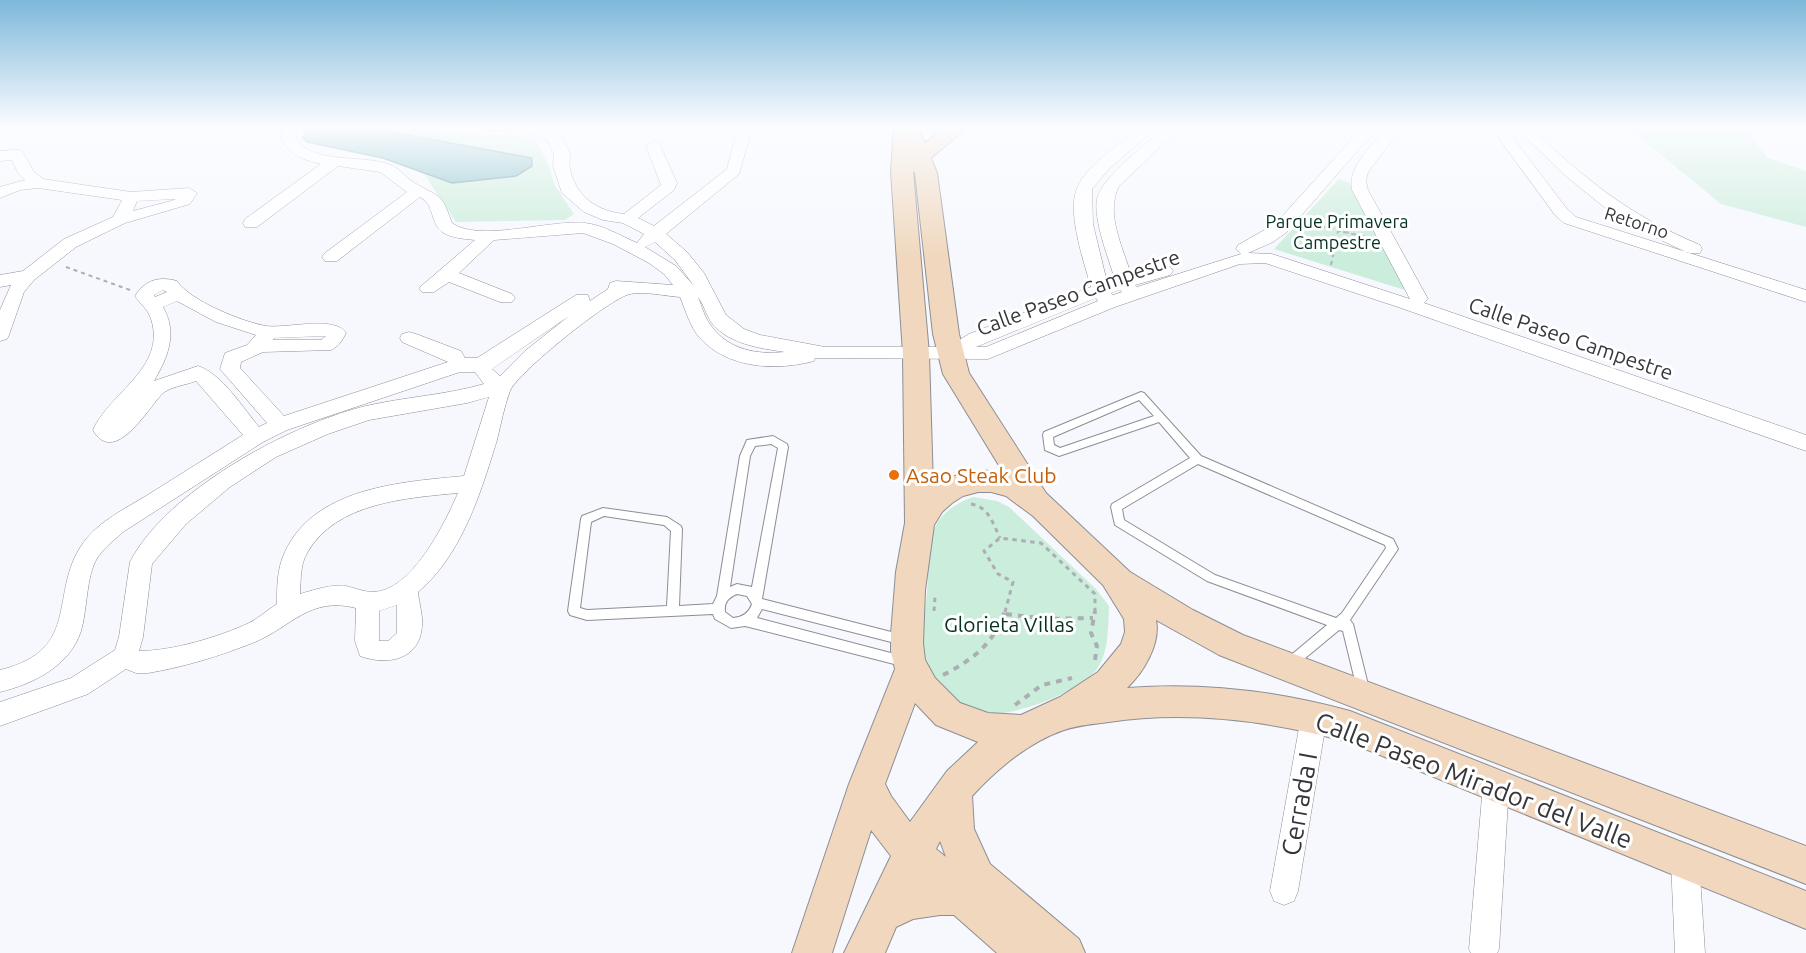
<svg xmlns="http://www.w3.org/2000/svg" width="1806" height="953" viewBox="0 0 1806 953" font-family="Ubuntu,sans-serif">
<style>
.green{fill:#cbeddb}
.water{fill:#7fbec4;stroke:#69969b;stroke-width:1.5}
.lines{fill:none;stroke-linecap:round;stroke-linejoin:round}
.lane-casing{stroke:#8c8e96;stroke-width:2}
.street-casing{stroke:#8c8e96;stroke-width:1}
.secondary-casing{stroke:#8c8e96;stroke-width:2}
.path-far2{stroke:#adaeb4;stroke-width:2;stroke-dasharray:4 4;stroke-linecap:butt}
.path-far1{stroke:#adaeb4;stroke-width:3;stroke-dasharray:4.5 4.5;stroke-linecap:butt}
.path{stroke:#adaeb4;stroke-width:4;stroke-dasharray:6 6;stroke-linecap:butt}
.lane{fill:#fff;fill-rule:evenodd}
.street{fill:#fff;fill-rule:evenodd}
.secondary{fill:#f0d7bd;fill-rule:evenodd}
.food-dot{fill:#e8710a;stroke:#fff;stroke-width:2}
.labels{text-anchor:middle;dominant-baseline:central;stroke-width:6;stroke-linejoin:round;paint-order:stroke}
.far-park-label{font-size:18px;fill:#043121;stroke:#fff}
.far-street-label{font-size:18px;fill:#36373b;stroke:#fff}
.street-label{font-size:21px;fill:#36373b;stroke:#fff}
.food-label{font-size:21px;fill:#c56008;stroke:#fff;text-anchor:start}
.park-label{font-size:21px;fill:#043121;stroke:#fff}
.near-street-label{font-size:26px;fill:#36373b;stroke:#fff}
</style>
<rect width="100%" height="100%" fill="#f6f8fe"/>
<!-- green -->
<path class="green" d="M312,126H421L441,134L508,135L535,139L549,166L554,184L574,214L565,220L456,222L424,174L383,158L307,142L303,138L307,129Z
M1626,126H1742L1768,158L1806,171V227L1721,204Z
M1339,179L1350,183L1408,291L1274,249Z
M973,497L997,501L1009,507L1096,589L1109,606C1108,625 1109,647 1100,664C1087,691 1015,716 986,714C959,712 924,685 919,658C917,650 921,639 922,631C925,613 927,595 928,576C930,534 930,514 973,497Z"/>
<!-- water -->
<path class="water" d="M312,126H369L407,135L532,158V166L516,176L452,183L383,158L307,142L303,138L307,129Z"/>
<g class="lines">
<defs>
<path id="lane" d="M1141,392L1144,393L1201,456L1393,539L1398,549L1396,552L1350,620L1353,624L1370,693L1368,697L1364,699L1360,697L1358,693L1343,631L1339,630L1292,669L1288,670L1284,669L1282,665L1284,661L1327,625L1207,581L1115,525L1111,507L1112,504L1190,458L1159,422L1059,456L1045,450L1043,435L1044,432ZM1139,400L1154,416L1060,448L1054,445L1053,437ZM1198,464L1385,545L1386,548L1342,613L1336,618L1215,575L1124,520L1122,509Z
M773,436L787,444L788,447L762,599L903,635L907,636L909,640L907,644L903,645L762,609L757,618L906,657L910,658L912,662L910,666L906,667L745,626L731,628L715,619L713,614L587,620L570,615L568,611L581,519L582,516L603,508L667,517L681,526L682,529L679,606L713,604L717,596L740,456L747,440ZM771,444L778,448L752,587L737,584L730,587L750,456L755,446ZM604,516L664,525L671,531L667,606L587,610L580,608L591,522ZM737,594L747,596L752,604C749,613 743,617 733,618L725,612C724,602 728,598 737,594Z"/>
<path id="street" d="M283,126H297L296,139C314,165 364,154 391,165C400,169 405,177 413,182C439,198 441,191 452,223C479,243 551,219 585,223C603,225 621,236 637,243L644,234L623,223L603,220L584,212L562,193L553,166L554,155L548,140L528,132L486,130L479,126H538L559,134C563,139 568,148 570,155C570,160 569,164 570,169C576,196 596,211 624,214L661,185L646,146L654,141L659,143L677,183L674,190L638,218L654,226L727,169L737,132L744,128L749,129L751,132L739,174L666,234L687,252L704,273L726,315L744,329L760,335L825,347H948L969,334L1091,287C1084,262 1068,216 1076,191C1083,167 1123,142 1142,126H1158L1109,169L1092,189L1093,224L1107,282L1115,280C1109,259 1093,220 1097,199C1102,176 1149,142 1167,126H1182L1119,186C1105,214 1123,247 1131,275L1164,266L1170,267L1173,271L1170,275L1135,285L1137,287L1241,254L1236,249L1238,245L1275,224L1364,126H1379L1287,232L1273,242L1248,253L1272,254L1410,299L1352,190C1347,166 1374,144 1388,126H1403L1368,172L1366,181L1368,190L1428,299L1424,303L1806,435V451L1401,308L1265,263L1240,264L1115,307L988,359L815,358L814,361C777,371 728,369 700,338C690,327 686,311 680,297C665,296 645,291 630,294C610,298 517,373 510,391C504,407 501,424 497,440C481,492 462,555 418,592C419,603 423,615 422,626C420,660 387,666 360,656L355,641L356,608C310,596 291,627 255,642C220,656 184,667 148,673H136L126,669L88,694L0,726V702L71,678L115,650L119,637L130,562C166,491 291,424 366,406C405,397 446,395 484,384L475,372H460L287,430L263,442L123,532C112,542 98,552 93,567C86,587 87,610 81,631C70,666 33,684 0,692V670C86,649 45,589 87,538C102,520 126,508 146,496C178,476 211,455 243,435L196,381C186,385 168,387 161,395C148,409 114,467 93,430C109,393 167,368 151,319C148,309 140,304 135,296C145,280 159,276 177,281C190,301 243,322 266,326C286,329 335,315 346,333C342,341 339,346 331,350L263,352L241,362L240,368L284,416L448,362L402,342L400,338L402,334L409,332L416,334L461,351L465,358H477L576,295H588L590,301L608,289L610,283L616,281L673,285L664,274L649,263L613,244L583,233L494,240L459,273L512,294L515,298L512,302H500L449,282L434,292H422L419,288L475,240C465,239 451,238 442,232C430,223 435,205 420,197L337,261H325L322,257L325,253L407,192L380,172L338,166L257,227H245L243,223L245,219L321,164C302,159 292,157 281,139ZM655,242L675,260L694,286L676,266L645,247ZM163,290L167,292L155,297L154,295ZM1120,290L1122,292L1113,295L1111,293ZM698,297C703,303 706,314 711,322C728,344 759,348 785,352C758,355 729,350 712,327C705,319 702,307 698,297ZM1096,298L1098,301L986,347H976ZM177,301L216,322L256,335L247,345L225,353L220,369L267,423L259,427C244,409 221,373 198,366L154,381C168,357 178,333 163,307ZM569,316L525,351L500,376L492,369ZM326,336L321,340H273L274,338ZM489,397L464,476C402,482 313,487 284,554C277,570 277,587 277,604C267,610 259,618 249,623C219,637 172,651 139,651L143,637L152,564L186,524L230,487L276,457L328,434L369,420L467,403ZM458,493C445,523 412,591 373,592C364,592 355,588 346,586C331,584 314,590 300,594C301,581 300,565 307,553C336,502 407,498 458,493ZM397,605V633L388,641H379V611Z
M1490,126H1504L1567,209L1576,217L1806,290V302L1564,223L1555,215Z
M1514,126H1529C1586,180 1627,214 1700,245L1702,249L1700,253H1688L1642,231L1609,211L1567,177Z
M18,150L23,152L33,171L43,179L131,192L189,188L197,193L190,204L125,223L76,247L34,280L24,292L9,335L7,339L0,341V310L11,285L0,287V275L23,271L64,239L113,217L122,200L38,188L20,190L0,198V187L25,180L18,173L12,160L0,161V151ZM176,199L171,201L133,211L137,201Z
M1314,705L1323,709L1327,717L1298,891L1294,901L1284,905L1274,901L1270,891L1301,717L1305,709Z
M1496,772L1505,776L1509,785L1499,949L1497,953H1471L1469,949L1483,785L1487,776Z
M1685,847L1695,851L1699,861L1705,953H1675L1671,861L1675,851Z"/>
<path id="secondary" d="M894,126H916L925,143L947,126H969L931,158L937,173L959,334L969,373L1046,493L1130,572L1193,610L1243,635L1806,846V884L1219,655L1156,620C1161,644 1143,673 1127,688C1202,682 1277,691 1350,711L1806,891V929L1348,742C1271,721 1188,710 1109,722C1094,724 1078,725 1064,730C1029,742 997,769 972,796L974,829L990,864L1079,939L1085,953H997L954,915H940L913,919L896,927L885,953H844L891,856L871,830L832,953H792L849,784L895,669L891,652V634L896,572L905,523L903,354L891,171ZM913,171L915,173L933,334L943,374L1003,472C978,468 955,473 933,486L929,354ZM978,492H991L1006,496L1033,516L1103,585L1124,619L1125,632L1121,644L1098,672L1060,697L1021,715L988,713L960,703L935,678L925,660L923,643L925,590L934,525L942,512L952,503L963,496ZM915,703L936,725L978,742L947,771L910,822L891,796L885,784ZM940,841L946,857L936,849Z"/>
</defs>
<!-- lane casing -->
<use href="#lane" class="lane-casing"/>
<!-- street casing -->
<use href="#street" class="street-casing"/>
<!-- secondary casing -->
<use href="#secondary" class="secondary-casing"/>
<!-- path-far2 -->
<path class="path-far2" d="M1306,223L1367,237
M1331,265L1338,231L1367,237
M66,267L130,290"/>
<!-- path-far1 -->
<path class="path-far1" d="M971,504C989,507 993,524 1000,538
M934,611L935,597
M1005,612L1013,582L998,574L984,551L1000,538L1041,543L1095,594V612"/>
<!-- path -->
<path class="path" d="M1006,614L1048,619L1093,618
M1095,660L1097,646L1091,633L1095,611
M943,675C973,660 994,643 1005,611
M1015,705L1042,685L1072,678"/>
<!-- lane -->
<use href="#lane" class="lane"/>
<!-- street -->
<use href="#street" class="street"/>
<!-- secondary -->
<use href="#secondary" class="secondary"/>
</g>
<!-- sky -->
<linearGradient id="sky" x2="0" y2="1"><stop stop-color="#7eb8da"/><stop offset="0.49" stop-color="#fbfcff"/><stop offset="1" stop-color="#fbfcff" stop-opacity="0"/></linearGradient>
<rect width="1806" height="259" fill="url(#sky)"/>
<!-- markers -->
<circle class="food-dot" cx="894" cy="475" r="6"/>
<g class="labels">
<!-- far-park labels -->
<g class="far-park-label">
<text x="1337" y="221">Parque Primavera<tspan x="1337" dy="21">Campestre</tspan></text>
</g>
<!-- far-street labels -->
<g class="far-street-label">
<text transform="translate(1637 222) rotate(18)">Retorno</text>
</g>
<!-- street labels -->
<g class="street-label">
<text transform="translate(1078 292) rotate(-20)">Calle Paseo Campestre</text>
<text transform="translate(1571 338) rotate(19)">Calle Paseo Campestre</text>
</g>
<!-- food labels -->
<g class="food-label">
<text x="906" y="475">Asao Steak Club</text>
</g>
<!-- park labels -->
<g class="park-label">
<text x="1009" y="624">Glorieta Villas</text>
</g>
<!-- near-street labels -->
<g class="near-street-label">
<text transform="translate(1474 780) rotate(21)">Calle Paseo Mirador del Valle</text>
<text transform="translate(1299 804) rotate(-80)">Cerrada I</text>
</g>
</g>
</svg>
